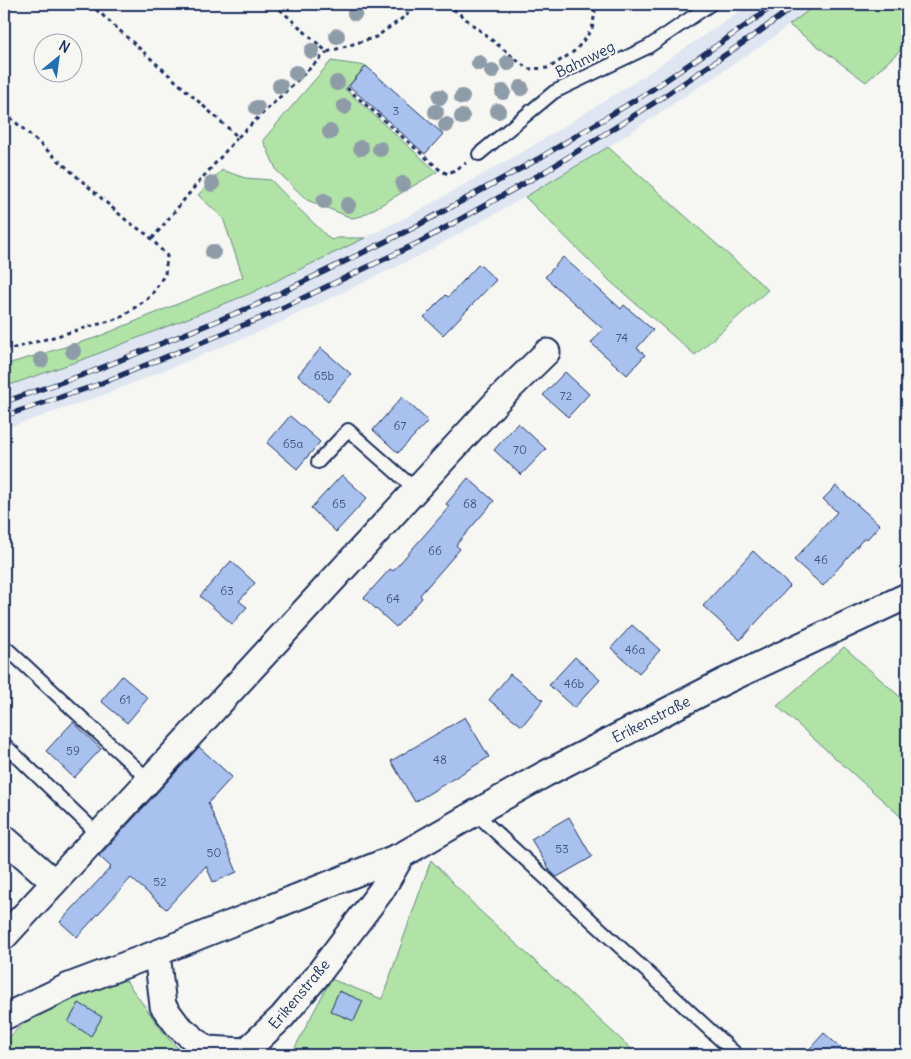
<svg xmlns="http://www.w3.org/2000/svg" width="911" height="1059" viewBox="0 0 911 1059" font-family="Delius,sans-serif">
<style>
.built{fill:#dfe6f1}
.green{fill:#b0e3a5;stroke:#668982}
.building{fill:#a8c1ee;stroke:#1b2f5e}
.lines{fill:none;stroke-linecap:round;stroke-linejoin:round}
.lane-casing{stroke:#1b2f5e;stroke-width:16}
.street-casing{stroke:#1b2f5e;stroke-width:29}
.path{stroke:#1b2f5e;stroke-width:3;stroke-dasharray:4 4;stroke-linecap:butt}
.lane{stroke:#f6f6f2;stroke-width:12}
.street{stroke:#f6f6f2;stroke-width:25}
.rail-casing{stroke:#1b2f5e;stroke-width:5.5}
.rail{stroke:#f6f6f2;stroke-width:4;stroke-dasharray:11;stroke-linecap:butt}
.tree{fill:#8e9ca8}
.labels{text-anchor:middle;dominant-baseline:central;stroke-width:4.5;stroke-linejoin:round;paint-order:stroke}
.number-label{font-size:12px;fill:#3e5482}
.street-label{font-size:15px;fill:#1b2f5e;stroke:#f6f6f2}
</style>
<rect width="100%" height="100%" fill="#f6f6f2"/>
<filter id="ink" filterUnits="userSpaceOnUse"><feTurbulence type="fractalNoise" baseFrequency=".02" numOctaves="2"/><feDisplacementMap in="SourceGraphic" scale="10" xChannelSelector="R" yChannelSelector="G"/><feConvolveMatrix kernelMatrix="1 2 1 2 8 2 1 2 1" color-interpolation-filters="sRGB"/></filter>
<g filter="url(#ink)">
<!-- built -->
<path class="built" d="M750,4H817L767,42L608,147L525,197L425,253L266,329L101,396L4,429V387L87,358L249,294L407,217L531,147L641,78Z"/>
<!-- green -->
<path class="green" d="M817,4H907V44L866,82L789,25Z
M331,61L366,66L345,89L437,172L362,216L352,218L307,200L277,171L263,140Z
M608,147L768,290L695,355L612,283L525,197Z
M222,170L245,178L271,180L297,207L331,240L337,238H365L249,294L87,358L4,387V365L95,338L243,277L223,218L198,195Z
M844,647L907,703V822L777,706Z
M431,860L478,909L638,1055H291L331,979L382,999Z
M124,978L167,1037L179,1049L194,1055H4V1042L26,1021L49,1009Z"/>
<!-- building -->
<path class="building" d="M366,66L443,134L425,154L349,86Z
M563,257L621,309L624,305L653,330L637,348L645,355L627,375L591,343L603,329L545,277Z
M479,264L496,280L443,335L424,317L446,295L448,297Z
M321,348L351,374L328,401L298,375Z
M565,372L589,394L568,417L543,395Z
M402,397L428,421L398,453L373,430Z
M290,416L320,442L297,469L267,443Z
M518,423L546,449L521,475L494,450Z
M342,475L367,498L336,532L311,508Z
M468,478L494,501L456,545L460,549L420,595L422,598L396,627L364,598L390,569L393,571L449,507L446,504Z
M836,486L880,525L867,539L865,537L823,586L794,560L837,512L823,499Z
M753,551L790,586L740,640L703,606Z
M231,561L255,583L239,601L247,607L232,624L200,596Z
M632,625L660,650L639,673L611,648Z
M575,657L600,680L574,708L549,685Z
M510,674L543,700L522,726L489,700Z
M122,676L148,698L127,723L101,701Z
M465,717L489,757L415,802L391,761Z
M73,722L101,749L74,778L46,751Z
M199,747L232,777L208,803L237,872L213,882L206,866L166,909L131,878L77,937L60,922L111,867L99,856Z
M569,817L592,857L557,877L551,872L531,839Z
M339,991L363,1001L354,1021L330,1011Z
M79,1003L102,1017L91,1036L68,1022Z
M824,1033L849,1055H804Z"/>
<g class="lines">
<defs>
<path id="lane" d="M479,154L554,92L648,47L711,4
M318,462L348,430L416,490
M4,646L149,780
M4,744L99,835
M475,813L737,1055"/>
<path id="street" d="M4,838L54,882
M4,937L149,780L500,398L547,352
M157,953L163,1006L178,1026L206,1049L246,1051L282,1017L316,977L381,891L402,855
M4,1017L69,986L157,953L402,855L475,813L545,774L723,682L907,596"/>
</defs>
<!-- lane casing -->
<use href="#lane" class="lane-casing"/>
<!-- street casing -->
<use href="#street" class="street-casing"/>
<!-- path -->
<path class="path" d="M90,4L238,137L192,190L152,239
M274,4L327,52L376,37L407,15L411,4
M447,4L528,69L549,68L576,50L592,29L595,12L589,4
M347,88L440,170L448,174L466,163
M4,112L126,220L149,236L167,256L165,274L151,296L120,318L4,351
M238,137L327,52"/>
<!-- lane -->
<use href="#lane" class="lane"/>
<!-- street -->
<use href="#street" class="street"/>
<defs>
<path id="rail" d="M4,402L91,372L256,305L413,228L538,159L650,91L751,22L775,4
M4,416L97,385L261,318L420,242L546,171L657,101L759,32L797,4"/>
</defs>
<!-- rail casing -->
<use href="#rail" class="rail-casing"/>
<!-- rail -->
<use href="#rail" class="rail"/>
</g>
<!-- trees -->
<g class="tree">
<circle cx="355" cy="13" r="8"/>
<circle cx="337" cy="36" r="8"/>
<circle cx="312" cy="51" r="8"/>
<circle cx="479" cy="63" r="8"/>
<circle cx="508" cy="63" r="8"/>
<circle cx="492" cy="71" r="8"/>
<circle cx="296" cy="73" r="8"/>
<circle cx="337" cy="83" r="8"/>
<circle cx="280" cy="86" r="8"/>
<circle cx="521" cy="88" r="8"/>
<circle cx="503" cy="92" r="8"/>
<circle cx="440" cy="97" r="8"/>
<circle cx="462" cy="97" r="8"/>
<circle cx="344" cy="107" r="8"/>
<circle cx="257" cy="108" r="8"/>
<circle cx="498" cy="111" r="8"/>
<circle cx="436" cy="112" r="8"/>
<circle cx="462" cy="117" r="8"/>
<circle cx="446" cy="125" r="8"/>
<circle cx="330" cy="132" r="8"/>
<circle cx="361" cy="148" r="8"/>
<circle cx="380" cy="149" r="8"/>
<circle cx="212" cy="184" r="8"/>
<circle cx="403" cy="184" r="8"/>
<circle cx="324" cy="201" r="8"/>
<circle cx="348" cy="205" r="8"/>
<circle cx="213" cy="252" r="8"/>
<circle cx="73" cy="351" r="8"/>
<circle cx="41" cy="360" r="8"/>
</g>
</g>
<g class="labels">
<!-- number labels -->
<g class="number-label">
<text x="396" y="110">3</text>
<text x="622" y="337">74</text>
<text x="324" y="375">65b</text>
<text x="566" y="395">72</text>
<text x="400" y="425">67</text>
<text x="293" y="443">65a</text>
<text x="520" y="449">70</text>
<text x="339" y="503">65</text>
<text x="470" y="503">68</text>
<text x="435" y="550">66</text>
<text x="821" y="559">46</text>
<text x="227" y="590">63</text>
<text x="393" y="598">64</text>
<text x="635" y="649">46a</text>
<text x="574" y="683">46b</text>
<text x="125" y="699">61</text>
<text x="73" y="750">59</text>
<text x="440" y="759">48</text>
<text x="562" y="848">53</text>
<text x="214" y="852">50</text>
<text x="160" y="881">52</text>
</g>
<!-- street labels -->
<g class="street-label">
<text transform="translate(585 59) rotate(-26)">Bahnweg</text>
<text transform="translate(651 719) rotate(-27)">Erikenstraße</text>
<text transform="translate(299 994) rotate(-50)">Erikenstraße</text>
</g>
</g>
<!-- margin -->
<rect width="911" height="1059" fill="none" stroke="#f6f6f2" stroke-width="20"/>
<rect x="10" y="10" width="891" height="1039" fill="none" stroke="#1b2f5e" stroke-width="2" filter="url(#ink)"/>
<!-- north arrow -->
<g transform="translate(58 58) rotate(29)"><circle r="24" fill="#f6f6f2" stroke="#9ea6b7"/>
<path d="M0-4L9 19L0 12L-9 19Z" fill="#1f6fb2"/>
<text y="-8" font-size="14" font-weight="bold" text-anchor="middle" fill="#1b2f5e">N</text>
</g>
</svg>
